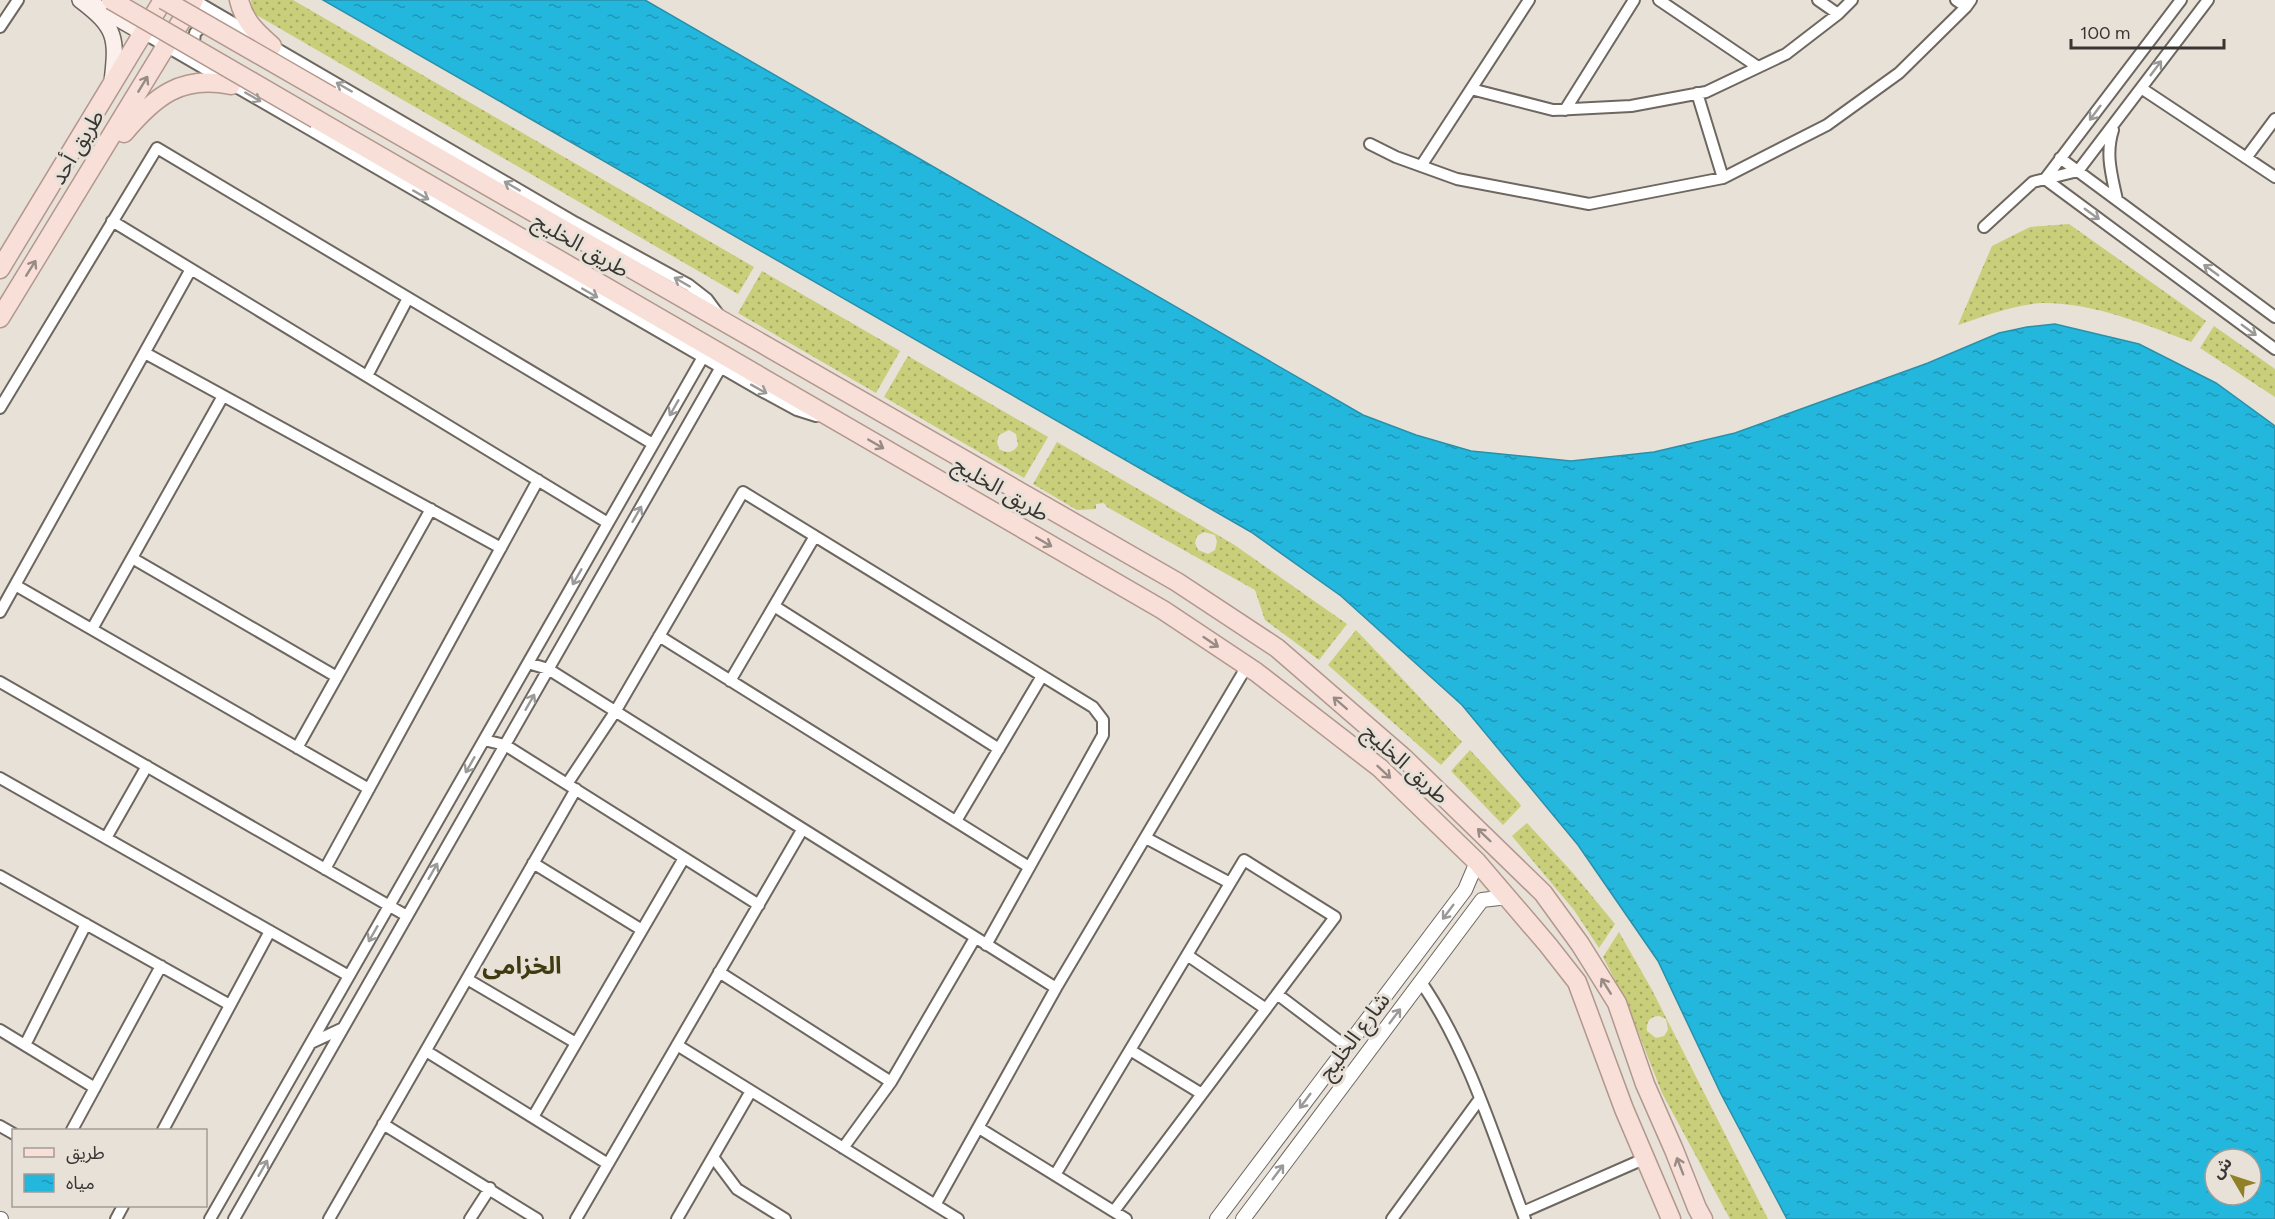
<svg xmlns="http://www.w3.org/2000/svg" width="2275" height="1219" viewBox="0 0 2275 1219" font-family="Figtree,'Noto Sans Arabic',sans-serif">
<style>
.grass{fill:url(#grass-dots);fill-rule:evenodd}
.water{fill:url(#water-ripples);stroke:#2990aa;stroke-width:1.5;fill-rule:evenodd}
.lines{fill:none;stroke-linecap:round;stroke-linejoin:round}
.minor-casing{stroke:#6d6760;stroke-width:14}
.tertiary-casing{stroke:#6d6760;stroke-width:16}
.secondary-casing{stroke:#6d6760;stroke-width:18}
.primary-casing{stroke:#b2978d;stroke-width:21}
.minor{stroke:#fff;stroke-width:10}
.tertiary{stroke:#fff;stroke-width:14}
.secondary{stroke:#fbf0ec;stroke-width:15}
.primary{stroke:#f8e0d8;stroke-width:18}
.primary-bridge-casing{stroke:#b2978d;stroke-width:21;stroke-linecap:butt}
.primary-bridge{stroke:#f8e0d8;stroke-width:18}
.oneway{stroke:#9c9a98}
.oneway2{stroke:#988a85}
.labels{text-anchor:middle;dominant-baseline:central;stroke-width:6;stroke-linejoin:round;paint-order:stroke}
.street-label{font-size:22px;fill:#383532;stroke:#e8e1d8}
.neighbourhood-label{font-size:24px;font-weight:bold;fill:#41390f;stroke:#e8e1d8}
</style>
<defs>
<pattern id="grass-dots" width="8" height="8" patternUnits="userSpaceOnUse" patternTransform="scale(1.5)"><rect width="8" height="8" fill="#c8ce79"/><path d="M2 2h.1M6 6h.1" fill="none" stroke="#a3a864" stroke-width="1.8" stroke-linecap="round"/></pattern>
<pattern id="water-ripples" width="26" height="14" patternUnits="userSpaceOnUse" patternTransform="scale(1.5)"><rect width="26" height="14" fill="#23b7de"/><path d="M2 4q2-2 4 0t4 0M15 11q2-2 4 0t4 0" fill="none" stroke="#1f96b5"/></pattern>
</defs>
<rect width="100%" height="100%" fill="#e8e1d8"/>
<!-- grass -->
<path class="grass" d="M251,0H293L754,267L738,294L253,13Z
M2069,224L2206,321L2191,342C2144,324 2095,303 2043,303C2015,304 1985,316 1958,325L1992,246L2030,227Z
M762,271L900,351L876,393L738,313Z
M2214,326L2275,369V397L2200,348Z
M908,356L1048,437L1024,478L884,397ZM1009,430L1016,434L1018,445C1014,453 1007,454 999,449L997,442L999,435Z
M1057,442L1233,544L1347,624L1319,660L1265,620L1255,590L1107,507L1104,503L1096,504V509L1077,510L1033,484ZM1204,532L1215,535L1217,542L1215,550L1208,554L1198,550L1195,543L1197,536Z
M1356,630L1462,742L1441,765L1328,665Z
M1470,750L1520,804L1521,806L1503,825L1451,771Z
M1527,823L1572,872L1615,924L1599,948L1574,910L1512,836Z
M1619,932L1652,990L1768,1219H1730L1662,1093L1626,1001L1603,957ZM1659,1016L1666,1019L1668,1030L1664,1036L1656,1038L1647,1031C1646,1022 1650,1016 1659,1016Z"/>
<!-- water -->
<path class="water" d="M323,0H645L1363,415L1416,435L1471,451L1571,461L1654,452L1735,433L1928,363L1999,333L2027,327L2055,324L2139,344L2216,383L2275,426V1219H1787L1721,1094L1658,961L1578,845L1462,705L1341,596L1251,532ZM2215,1159H2251V1195H2215Z"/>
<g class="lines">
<defs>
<path id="minor" d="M194,0L254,35
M1659,0L1758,67
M1818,0L1838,14
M1956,0L1966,7L1971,0
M0,27L18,0
M143,33L758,389L797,410L816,416
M267,43L576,223L689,285L707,299L718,314
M193,50L195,33L208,21
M2141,88L2275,177
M1471,89L1553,110L1631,106L1706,92L1786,54L1838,14L1852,0
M1697,93L1723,178
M1565,110L1634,0
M2113,130C2105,155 2112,176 2117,200
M1370,144L1396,157L1457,179L1589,204L1723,178L1827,125L1899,73L1966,7
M2060,158L2275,317
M2246,158L2275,119
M1421,166L1529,0
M2045,179L2275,349
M2045,179L2181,0
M112,221L608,523
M1984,227L2033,182L2078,171L2208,0
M145,353L501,548
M367,376L408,298
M0,408L157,148L653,444
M132,558L337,677
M15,585L369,789
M774,606L999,749
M0,612L191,269
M92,629L223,396
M659,636L1029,867
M528,663L548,669L1056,988
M730,681L815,536
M0,682L407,916
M484,740L505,745L759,905
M297,748L431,509
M0,778L349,976
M567,784L615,712L743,492L1093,707L1103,720V735L986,945
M956,821L1042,676
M106,838L147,766
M1146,838L1230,883
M533,863L642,930
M325,869L538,480
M0,876L230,1005
M1187,955L1266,1009
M719,972L891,1082L975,938
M467,979L576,1043
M1421,982C1469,1052 1495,1140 1525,1219
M1277,994L1347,1047
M0,1030L95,1088
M311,1043L343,1028
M25,1045L86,924
M677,1045L958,1219
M1130,1050L1202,1094
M426,1051L608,1164
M533,1117L684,858
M383,1124L537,1219
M0,1126L14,1134
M979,1128L1126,1219
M72,1130L161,966
M163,1130L270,931
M843,1148L891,1082
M713,1157L737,1189L785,1219
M1055,1175L1244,860L1335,917L1114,1211
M935,1205L1056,988L1247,666
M1523,1212L1646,1158
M116,1219L123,1206
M210,1219L703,357
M234,1219L721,367
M329,1219L576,789
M470,1219L490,1188
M576,1219L802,830
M677,1219L751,1091
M1392,1219L1479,1100"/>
<path id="tertiary" d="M0,1219H1
M1217,1219L1465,890L1477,862
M1243,1219L1482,900L1508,897"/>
<path id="secondary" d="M80,0C117,28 117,38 112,82
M96,6L143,33"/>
<path id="primary" d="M239,0C244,21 256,32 272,46
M331,96L1177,582L1277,648L1404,758L1543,893L1580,944L1617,1003L1645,1084L1674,1150L1697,1208L1703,1219
M316,119L1163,610L1256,672L1380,768L1477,862L1548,945L1577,982L1624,1109L1671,1219
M124,133C155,96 181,75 231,85
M0,269L163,0
M0,318L194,0"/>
</defs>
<!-- minor casing -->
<use href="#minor" class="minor-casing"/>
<!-- tertiary casing -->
<use href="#tertiary" class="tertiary-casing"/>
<!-- secondary casing -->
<use href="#secondary" class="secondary-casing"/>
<!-- primary casing -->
<use href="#primary" class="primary-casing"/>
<!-- minor -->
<use href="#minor" class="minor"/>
<!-- tertiary -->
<use href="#tertiary" class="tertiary"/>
<!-- secondary -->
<use href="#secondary" class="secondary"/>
<!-- primary -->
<use href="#primary" class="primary"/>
<defs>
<path id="primary-bridge" d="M111,0L316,119
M164,0L331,96"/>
</defs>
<!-- primary-bridge casing -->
<use href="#primary-bridge" class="primary-bridge-casing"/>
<!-- primary-bridge -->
<use href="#primary-bridge" class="primary-bridge"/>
</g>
<!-- one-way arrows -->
<defs><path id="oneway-shaft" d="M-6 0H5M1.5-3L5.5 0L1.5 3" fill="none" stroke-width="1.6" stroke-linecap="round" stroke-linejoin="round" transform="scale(1.5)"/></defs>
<g class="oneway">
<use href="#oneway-shaft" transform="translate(2156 68) rotate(-53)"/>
<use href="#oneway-shaft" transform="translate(344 87) rotate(-150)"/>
<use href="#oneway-shaft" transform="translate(253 97) rotate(30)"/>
<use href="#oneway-shaft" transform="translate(2095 113) rotate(127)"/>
<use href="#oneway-shaft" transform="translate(512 186) rotate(-150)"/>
<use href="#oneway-shaft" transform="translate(421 195) rotate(30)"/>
<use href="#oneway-shaft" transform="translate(2092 214) rotate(36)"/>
<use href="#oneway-shaft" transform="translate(2211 270) rotate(-144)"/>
<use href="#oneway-shaft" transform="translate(682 282) rotate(-150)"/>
<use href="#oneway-shaft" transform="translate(590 293) rotate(30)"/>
<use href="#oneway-shaft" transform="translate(2249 330) rotate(36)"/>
<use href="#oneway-shaft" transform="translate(759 389) rotate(29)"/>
<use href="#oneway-shaft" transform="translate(674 408) rotate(120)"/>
<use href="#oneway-shaft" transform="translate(637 514) rotate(-60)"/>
<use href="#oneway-shaft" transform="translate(577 577) rotate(120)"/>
<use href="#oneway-shaft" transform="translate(530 702) rotate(-60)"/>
<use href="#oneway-shaft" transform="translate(470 765) rotate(120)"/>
<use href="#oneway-shaft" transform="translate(433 871) rotate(-60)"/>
<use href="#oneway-shaft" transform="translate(1448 912) rotate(127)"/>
<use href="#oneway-shaft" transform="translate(373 934) rotate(120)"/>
<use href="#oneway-shaft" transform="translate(1395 1016) rotate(-53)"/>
<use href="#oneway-shaft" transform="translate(1305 1101) rotate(127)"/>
<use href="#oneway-shaft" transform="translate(263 1168) rotate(-60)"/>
<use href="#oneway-shaft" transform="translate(1278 1172) rotate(-53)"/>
</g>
<g class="oneway2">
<use href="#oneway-shaft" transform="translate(143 84) rotate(-59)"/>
<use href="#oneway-shaft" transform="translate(31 268) rotate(-58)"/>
<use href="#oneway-shaft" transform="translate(876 444) rotate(30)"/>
<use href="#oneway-shaft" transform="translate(1044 542) rotate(30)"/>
<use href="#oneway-shaft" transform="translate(1211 642) rotate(34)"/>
<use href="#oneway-shaft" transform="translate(1340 703) rotate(-139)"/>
<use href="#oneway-shaft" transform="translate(1384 772) rotate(43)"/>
<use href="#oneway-shaft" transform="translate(1484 835) rotate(-136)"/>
<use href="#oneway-shaft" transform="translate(1606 986) rotate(-122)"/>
<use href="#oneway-shaft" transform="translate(1680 1166) rotate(-111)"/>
</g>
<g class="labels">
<!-- street labels -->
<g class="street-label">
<text transform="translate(77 147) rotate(-59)">طريق أحد</text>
<text transform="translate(581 245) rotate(30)">طريق الخليج</text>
<text transform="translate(1001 489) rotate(30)">طريق الخليج</text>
<text transform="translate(1406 764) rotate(42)">طريق الخليج</text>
<text transform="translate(1354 1036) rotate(-53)">شارع الخليج</text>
</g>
<!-- neighbourhood labels -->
<g class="neighbourhood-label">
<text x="522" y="965">الخزامى</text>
</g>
</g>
<!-- legend -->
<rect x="12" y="1129" width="195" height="78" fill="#e8e1d8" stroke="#a29c96" stroke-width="1.5"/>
<rect x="24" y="1148" width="30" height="9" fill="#f8e0d8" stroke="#a29c96" stroke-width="1.5"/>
<text x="66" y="1159" font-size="18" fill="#383532">طريق</text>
<rect x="24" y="1174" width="30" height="18" fill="url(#water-ripples)" stroke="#a29c96" stroke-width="1.5"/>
<text x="66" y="1189" font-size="18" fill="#383532">مياه</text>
<!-- north arrow -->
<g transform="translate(2233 1177) rotate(309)"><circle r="28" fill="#e8e1d8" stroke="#a29c96" stroke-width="1.5"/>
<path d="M0-4.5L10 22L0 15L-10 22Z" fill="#918027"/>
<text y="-9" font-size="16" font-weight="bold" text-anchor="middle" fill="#383532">ش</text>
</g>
<!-- scale -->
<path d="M2071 39v9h153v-9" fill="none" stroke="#383532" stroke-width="3"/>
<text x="2080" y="39" font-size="18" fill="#383532" stroke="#e8e1d8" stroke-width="4.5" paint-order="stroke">100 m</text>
</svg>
